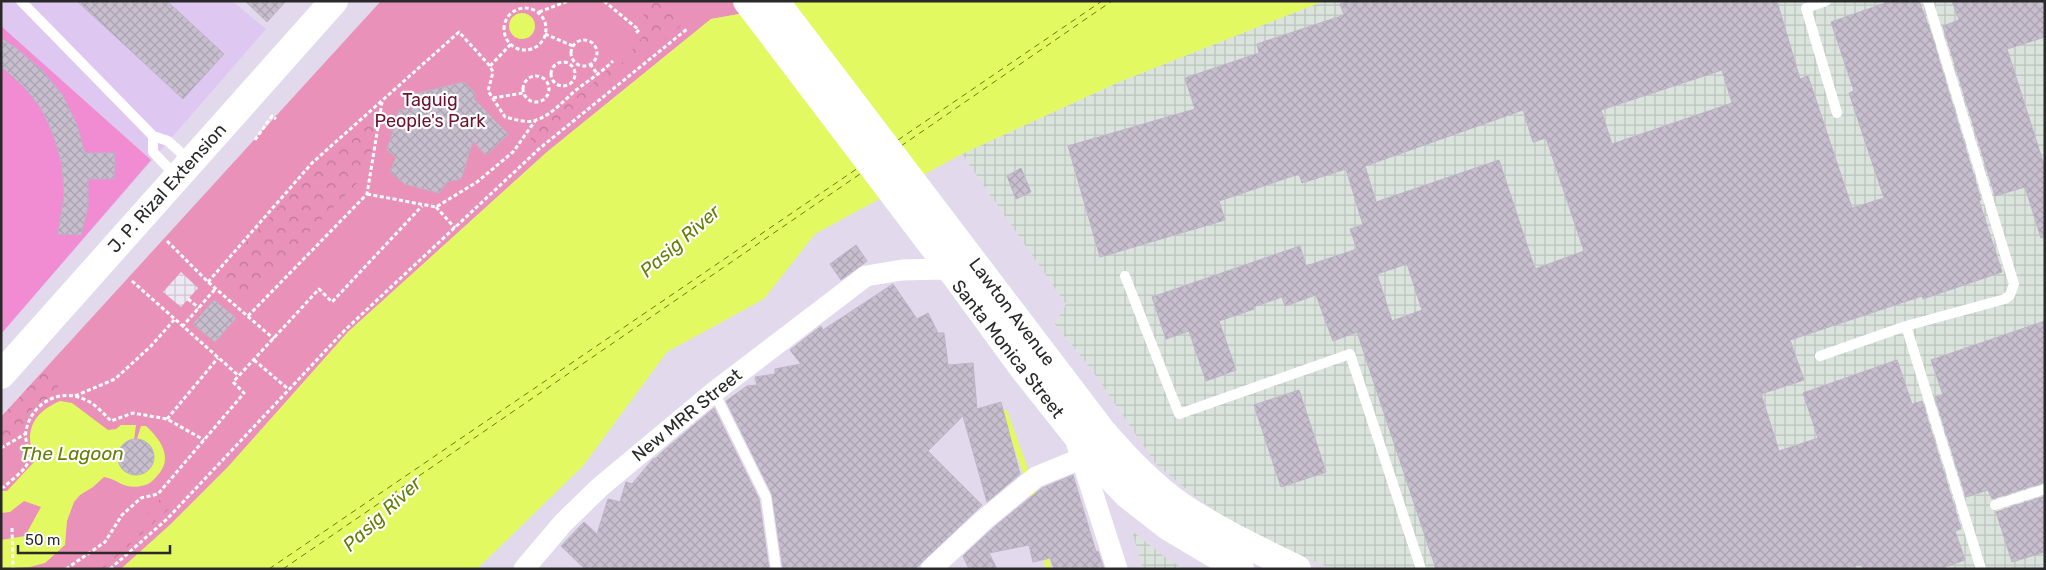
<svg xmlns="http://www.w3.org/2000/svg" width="2046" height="570" viewBox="0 0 2046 570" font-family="Rubik,sans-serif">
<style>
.industrial{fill:url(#industrial-grid)}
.education{fill:#dec7f0}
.green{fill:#e991b9}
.forest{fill:url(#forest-crowns)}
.pitch{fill:#f18bd2}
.plaza{fill:url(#plaza-grid)}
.water{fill:#e2f962}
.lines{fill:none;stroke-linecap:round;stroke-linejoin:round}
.stream{stroke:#e2f962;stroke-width:6}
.ferry{stroke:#647f06;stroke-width:1;stroke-dasharray:6 5;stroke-linecap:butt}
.building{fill:url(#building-cross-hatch);stroke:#beb3c8;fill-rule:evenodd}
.path{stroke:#fff;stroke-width:3;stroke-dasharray:4 2.5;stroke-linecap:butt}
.service{stroke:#fff;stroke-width:10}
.minor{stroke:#fff;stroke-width:21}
.secondary{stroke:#fff;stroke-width:28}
.labels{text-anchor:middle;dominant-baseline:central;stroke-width:4.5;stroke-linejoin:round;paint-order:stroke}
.park-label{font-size:18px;fill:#6c1330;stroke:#fff}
.street-label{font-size:18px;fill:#292929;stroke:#fff}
.water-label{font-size:19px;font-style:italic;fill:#647f06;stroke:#fff}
</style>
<defs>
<pattern id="industrial-grid" width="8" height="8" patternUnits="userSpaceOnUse" patternTransform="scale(1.25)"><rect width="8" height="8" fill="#dbe4dc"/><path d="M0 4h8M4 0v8" fill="none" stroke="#bcc4bd"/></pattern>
<pattern id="forest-crowns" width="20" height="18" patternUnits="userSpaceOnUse" patternTransform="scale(1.25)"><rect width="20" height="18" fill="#e991b9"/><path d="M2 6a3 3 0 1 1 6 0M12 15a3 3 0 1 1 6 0" fill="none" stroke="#bd7696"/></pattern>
<pattern id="plaza-grid" width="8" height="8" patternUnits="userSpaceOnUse" patternTransform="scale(1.25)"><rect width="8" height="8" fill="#eee8f5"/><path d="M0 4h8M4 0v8" fill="none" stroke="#ccc7d2"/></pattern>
<pattern id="building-cross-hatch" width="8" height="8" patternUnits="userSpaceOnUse" patternTransform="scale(1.25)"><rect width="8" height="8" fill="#c7bece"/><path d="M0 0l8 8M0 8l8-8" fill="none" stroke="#aba3b1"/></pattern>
</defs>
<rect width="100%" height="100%" fill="#e2d9ed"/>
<!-- industrial -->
<path class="industrial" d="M1324,1H2045V564L2030,569H1332L1241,529L1193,495L1156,464L1092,370L1055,324L1066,304L962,154L1119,82Z
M1132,531L1162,555L1184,569H1143Z"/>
<!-- education -->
<path class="education" d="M1,1H232L266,29L1,334Z"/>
<!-- green -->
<path class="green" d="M381,1H781L745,13L711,19L547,152L348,332L227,468L171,524L121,569H1V417Z"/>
<!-- forest -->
<path class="forest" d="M643,1H670L686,20L677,29L534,145L529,135C555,108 589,92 613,64H621L645,34L647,24L640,5Z
M377,112L371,155L360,180L244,299L216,275L334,148Z
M47,368L59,373L60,380L56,394L32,409L22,431L1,446V417Z
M161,498L169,509L103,569H90L136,526Z"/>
<!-- pitch -->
<path class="pitch" d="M1,26L151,160L1,334Z"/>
<!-- plaza -->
<path class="plaza" d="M181,272L198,288L181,307L163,292Z"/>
<!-- water -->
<path class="water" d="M781,1H1324L1119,82L962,154L815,234L764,299L667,352L583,466L477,569H121L171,524L227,468L348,332L547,152L711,19L745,13Z
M509 26a13 13 0 1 1 26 0a13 13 0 1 1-26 0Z
M60,401L72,403L108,430L116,429L121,425H136L134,440C127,441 121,445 119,451C109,485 169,481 150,445L137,439L141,426H146C161,440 174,458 157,476C152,482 148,485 141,486C123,490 118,479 104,477L93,487L80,495L74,502L67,521L65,545L45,563L30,567L1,569V540L25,536L41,507L24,501L10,512L1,513V491H7L34,462C33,455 30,446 30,438C30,419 44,408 60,401Z"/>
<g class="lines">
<!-- stream -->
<path class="stream" d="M1005,413L1036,501
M1046,550L1048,569"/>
<!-- ferry -->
<path class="ferry" d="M898,140L1102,1
M901,146L1112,1
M269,569L858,168
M283,569L860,174"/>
</g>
<!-- building -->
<path class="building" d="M77,1H167L224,54L183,99Z
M245,1H286L267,22Z
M1350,1H1777L1800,79L1808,76L1852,208L1884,198L1849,93L1854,91L1831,22L1891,1H1919L1930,30L1981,200L1979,201L2002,272L1923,299L1922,296L1790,340L1804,380L1761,394L1779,451L1818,438L1803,393L1897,360L1912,404L1922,401L1961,529L1955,531L1965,560L1939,569H1863L1861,564L1848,569H1436L1357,332L1333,341L1316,295L1285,306L1282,297L1253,307L1254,309L1219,321L1236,370L1206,381L1189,331L1166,339L1152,297L1300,246L1306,266L1357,249L1350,229L1363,225L1346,169L1302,183L1299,174L1219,201L1225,220L1100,257L1068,146L1195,109L1185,78L1259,53L1257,44L1344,15L1340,4ZM1722,70L1732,103L1612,144L1601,110ZM1523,110L1533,142L1546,138L1584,251L1535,269L1499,160L1376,202L1365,166ZM1407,264L1422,310L1392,321L1377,274Z
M1952,1H2045V37L2007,49L2045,168V237L2041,238L2025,187L1995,196L1943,26L1959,20Z
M1,38L16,48L42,70L63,96L77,125L85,153H115L114,179H88V207L81,235L58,234L64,195L62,164L53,134L41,108L24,87L1,66Z
M464,82L476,94L474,99L508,134L486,155L473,141L461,179L447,182L439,193L405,184L390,172L396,157L387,150L399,110L411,109L414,94Z
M1021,168L1031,192L1016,199L1007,176Z
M856,245L867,261L841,280L830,264Z
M893,284L917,319L928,313L938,333H944L948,365L973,363L977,409L1001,402L1020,474L987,502L963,416L928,451L982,505L915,569H783L772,494L726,401L747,386L757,385L755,377L775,374V369L801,364L790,350L821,326L823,330Z
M214,300L236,318L215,342L193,324Z
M2045,321V482L1992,499L1988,490L1966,497L1935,397L1943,395L1931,360Z
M1299,390L1326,472L1281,487L1254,405Z
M714,408L759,499L769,569H585L561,546L584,522L597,534L608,499L620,502L626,482L632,484L653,459L656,458L662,452Z
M118 457a18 18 0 1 1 36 0a18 18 0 1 1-36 0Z
M1073,475L1096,552L1098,551L1104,569H1054L1050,558L1033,562L1029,545L989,553L997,569H969L963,556L993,528L1042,488Z
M2045,496V552L2012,562L1996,512Z"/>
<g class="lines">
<!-- path -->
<path class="path" d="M604,1L639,30L636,33
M504 29a21 21 0 1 1 42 0a21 21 0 1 1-42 0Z
M539,12L568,1
M545,34L573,46
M571 53a13 13 0 1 1 26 0a13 13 0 1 1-26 0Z
M551 74a12 12 0 1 1 24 0a12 12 0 1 1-24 0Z
M590,64L598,75
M490,66L511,44
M523 89a13 13 0 1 1 26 0a13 13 0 1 1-26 0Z
M493,98L523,93
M255,140L272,116L276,119
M367,194L436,207L477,182L513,152L535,121
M436,207L455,228
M167,241L208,282L274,339
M132,281L239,376
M208,282L312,163L459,32L490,66L493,72L488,91L505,117C514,119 527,124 536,120C552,115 564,100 576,90C589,80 602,72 613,61
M188,299L199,308
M248,316L367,194L382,102
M182,327L216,288
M254,360L287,388
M75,396L115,379L151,346L174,320
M167,419L218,358
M1,448L25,434
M1,487H4C11,480 25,471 28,462C31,453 24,441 26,431C31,403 61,386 88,401C96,405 104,414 111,421L133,413L167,419L204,440
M12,528L13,569
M66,569L105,542L122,515L141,498L158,494L244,393L233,382L319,289L332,302L422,206
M110,569L167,519L345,330L540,148L687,29"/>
<!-- service -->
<path class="service" d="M21,1L153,136L168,141L190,161
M1826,1L1806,8L1837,113
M153,136V152L176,176
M1125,276L1179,414L1350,354L1421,569
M1906,326L1981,569
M1820,356L1906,326L2005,299L2010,295L2014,284L1928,1
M714,392L766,497L776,569
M1995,505L2045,489"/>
<!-- minor -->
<path class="minor" d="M1075,438L1117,569
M524,569L563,523L600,487L714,392L866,276L902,270L945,269L961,271
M931,569L985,519L1036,477L1080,459"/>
<!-- secondary -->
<path class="secondary" d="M747,1L958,279L1023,368L1104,470L1128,495L1169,527L1240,569
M775,1L1101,430C1125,458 1151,486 1182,507C1218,531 1258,550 1297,569
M1,375L334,1"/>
</g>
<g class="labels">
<!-- park labels -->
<g class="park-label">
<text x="430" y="100">Taguig<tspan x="430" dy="21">People's Park</tspan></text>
</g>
<!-- street labels -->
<g class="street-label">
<text transform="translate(167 188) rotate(-48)">J. P. Rizal Extension</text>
<text transform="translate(1012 312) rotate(53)">Lawton Avenue</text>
<text transform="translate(1008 349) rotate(52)">Santa Monica Street</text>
<text transform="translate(687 415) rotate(-39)">New MRR Street</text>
</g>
<!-- water labels -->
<g class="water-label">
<text transform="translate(680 241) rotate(-41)">Pasig River</text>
<text x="72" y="453">The Lagoon</text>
<text transform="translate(382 514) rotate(-43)">Pasig River</text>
</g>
</g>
<!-- border -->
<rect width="2046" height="570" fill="none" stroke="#292929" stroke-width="5"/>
<!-- scale -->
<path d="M18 545v8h152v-8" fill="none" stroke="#292929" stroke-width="2.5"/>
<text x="25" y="545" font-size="15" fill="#292929" stroke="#ffffff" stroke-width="4" paint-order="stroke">50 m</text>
</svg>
